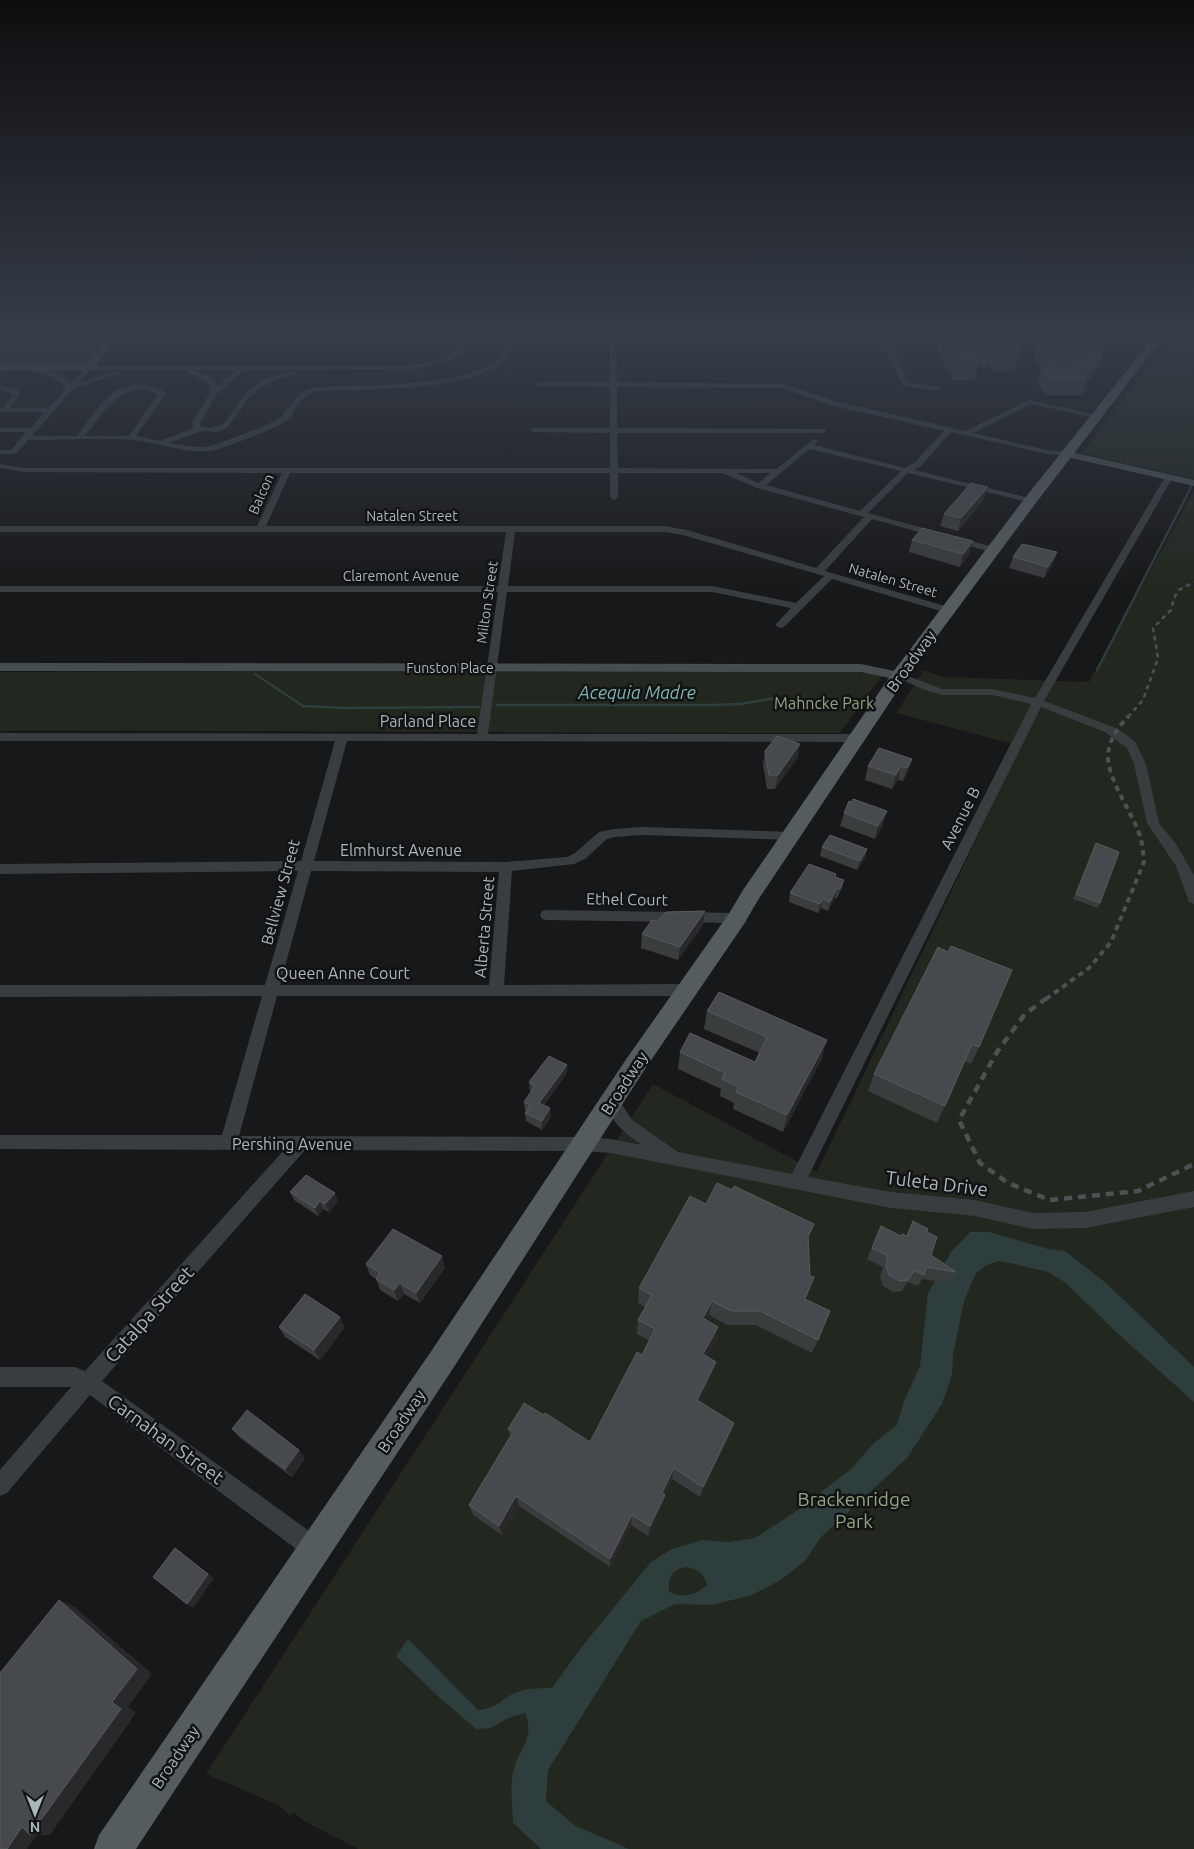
<svg xmlns="http://www.w3.org/2000/svg" width="1194" height="1849" viewBox="0 0 1194 1849" font-family="Ubuntu,sans-serif">
<style>
.green{fill:#22281f}
.water{fill:#2d3e3c;fill-rule:evenodd}
.lines{fill:none;stroke-linecap:round;stroke-linejoin:round}
.stream-far1{stroke:#2d3e3c;stroke-width:2}
.stream{stroke:#2d3e3c;stroke-width:2.5}
.street{fill:#383d3f;fill-rule:evenodd}
.secondary{fill:#464d4f;fill-rule:evenodd}
.primary{fill:#545c5e;fill-rule:evenodd}
.rail-far2{stroke:#4b5254;stroke-width:2.5;stroke-dasharray:4.5 4;stroke-linecap:butt}
.rail-far1{stroke:#4b5254;stroke-width:4;stroke-dasharray:5.5 4.5;stroke-linecap:butt}
.rail{stroke:#4b5254;stroke-width:4.5;stroke-dasharray:8 6;stroke-linecap:butt}
.wall{fill:#3a3d3e}
.shaded-wall{fill:#27292a}
.building{fill:#464a4c;stroke:#565b5d}
.labels{text-anchor:middle;dominant-baseline:central;stroke-width:5;stroke-linejoin:round;paint-order:stroke}
.far-street-label{font-size:14px;fill:#a9b7ba;stroke:#121314}
.street-label{font-size:16px;fill:#a9b7ba;stroke:#121314}
.park-label{font-size:16px;fill:#93a580;stroke:#121314}
.water-label{font-size:18px;font-style:italic;fill:#7fb5b0;stroke:#121314}
.near-street-label{font-size:19px;fill:#a9b7ba;stroke:#121314}
.near-park-label{font-size:19px;fill:#93a580;stroke:#121314}
</style>
<rect width="100%" height="100%" fill="#171819"/>
<!-- green -->
<path class="green" d="M0,335H112L84,366L0,367Z
M1176,337L1194,341V479L1082,453L1156,355L1168,340Z
M1194,491V1849H358L304,1821L293,1812L290,1816L279,1805L206,1774L653,1084L817,1172L1021,746L896,713L924,670L943,677L1089,682Z
M0,672H865L882,676L840,733C560,733 280,730 0,731Z"/>
<!-- water -->
<path class="water" d="M970,1232H989L1048,1249L1065,1251L1106,1283L1194,1367V1402L1114,1330L1066,1283L1048,1272L1015,1264L999,1261L987,1265L976,1273L964,1301L953,1355L952,1375L942,1404L907,1458L821,1537L805,1561L782,1579L752,1595L712,1605L675,1604L641,1621L548,1770L546,1801L574,1825L629,1849H541L513,1823C513,1806 509,1785 514,1768C521,1746 535,1737 525,1713L508,1718L491,1728L476,1729L441,1699L396,1656L408,1639L478,1710C497,1709 504,1696 520,1691C530,1688 542,1688 552,1688L584,1644L651,1562L672,1549L702,1540L729,1542L755,1538L798,1510L851,1469L874,1443L897,1425L904,1401L920,1366L928,1293L951,1252ZM685,1567C697,1569 704,1572 707,1585C697,1594 681,1600 669,1591C668,1577 672,1570 685,1567Z"/>
<g class="lines">
<!-- stream-far1 -->
<path class="stream-far1" d="M1184,501L1194,481"/>
<!-- stream -->
<path class="stream" d="M1097,670L1185,499
M255,674L303,706L345,708L479,707
M497,705H715L741,704L775,698"/>
<!-- street -->
<path class="street" d="M463,335H469L468,341H506L507,335L586,336L589,338L586,340L513,338L512,341L521,343L512,345C505,394 359,389 322,391C295,393 299,414 283,423C274,429 218,451 209,451C183,453 159,443 134,440C100,437 62,440 28,440L16,454H0V450H11L26,432H0V428H31L44,412H0V408H3L13,394L0,390V386L15,388L21,393L10,408H48L66,389C54,374 40,373 23,369V367C40,365 58,371 70,384L88,366H404C429,363 456,364 463,335ZM467,345H505C499,390 355,384 320,387C297,388 294,403 280,418C276,422 214,446 206,447C193,447 181,445 169,443L202,431L219,432L228,427L248,399L259,389L274,381L298,373L294,371C274,375 254,381 242,398C235,407 231,416 223,424L209,428L200,426V423L216,395L244,370L419,369L452,360L463,351ZM90,370H186L187,372L204,381L210,386L209,394L192,423L194,428L160,441L136,436L166,393C152,381 123,383 110,395C97,406 87,423 77,436H32L73,389L120,373L116,371L79,383ZM193,370H236L218,386L210,377ZM143,389L158,394L129,436H85C102,415 114,391 143,389Z
M1167,335L1194,337V341L1170,337Z
M613,341H956L958,342V344L889,345L909,382L941,387L942,389L938,391L903,386L883,345H616L617,382L783,384L835,401L965,431L1030,400L1101,416L1097,418L1031,404L973,433L1047,450L1067,452H1070V456L1047,454L951,432L921,466L914,470L1033,499V503L908,473L868,513L997,548V552H991L872,519L825,571L952,608V612H944L832,579L784,627L780,628L775,625L791,608L712,592H507L488,734H856L862,738L856,742L347,741L314,861L506,862L567,857L575,853L599,832L614,829L643,827L791,832L797,836L791,840L643,835L614,837L607,839L585,859L574,864L512,871L504,985L687,984L692,986L694,990L692,994L687,996H277L239,1136L584,1137L611,1139L642,1145C623,1132 614,1124 603,1102L605,1097L611,1095L617,1097L632,1120L678,1152L792,1174L1031,704L992,695H942L922,689L894,676L899,673L903,674L942,689H992L1035,698L1165,477L1169,475L1173,477L1044,701L1113,727L1127,735L1136,743L1146,764L1159,823L1176,844L1194,875V904L1189,902L1176,866L1147,823L1134,764L1127,748L1105,732L1041,707L808,1177L891,1192L975,1200L1033,1213L1085,1212L1194,1191V1207L1085,1228L1033,1229L975,1216L891,1208L611,1153L584,1151L305,1150L102,1381L323,1541L326,1549L323,1557L315,1560L307,1557L90,1395L7,1493L0,1496V1470L71,1387H0V1367H75L85,1371L284,1150L0,1149V1135H222L262,996L0,997V985H265L298,871L0,874V864L301,861L335,741H0V733L477,734L498,592H0V586H498L506,532H0V526H257L282,473L25,472L0,468V464L25,468H610V433L533,432L529,430L533,428H610V387L539,386L535,384L539,382H610V343ZM617,387L782,388L830,405L944,431L915,462L905,468L814,445L818,441L814,439L776,469L618,468L617,433H823L827,431L823,429L617,428ZM810,449L901,471L860,511L766,485ZM290,473H610V497L614,500L618,497V473H722L757,488L864,517L816,568L687,530L665,526H266ZM736,473H770L759,483ZM515,532H665L683,535L824,576L796,603L712,586H508ZM311,871L499,872L489,985H280Z
M997,341H1154L1157,343L1154,345L995,344V342Z
M547,910L737,913L742,914L744,918L742,922L737,923L547,920L542,919L540,915L542,911Z"/>
<!-- secondary -->
<path class="secondary" d="M112,335H121L91,370L0,371V365H85Z
M1067,451L1194,480V486L1063,456L1062,454L1063,452Z
M0,663L861,664L904,673L906,676L904,679L899,680L861,672L0,671Z"/>
<!-- primary -->
<path class="primary" d="M1155,335H1165L1035,504L906,678L758,900L744,924L643,1072L452,1370L136,1849H94L99,1835L432,1350L627,1058L730,912L743,890L893,672L1025,498Z"/>
<!-- rail-far2 -->
<path class="rail-far2" d="M1128,717L1143,700L1158,658L1153,628L1171,610L1174,598L1179,590L1194,582"/>
<!-- rail-far1 -->
<path class="rail-far1" d="M1046,999L1089,968L1111,942L1144,862C1143,850 1142,839 1137,828C1129,809 1107,776 1108,756C1109,739 1118,727 1129,716"/>
<!-- rail -->
<path class="rail" d="M1047,998L1025,1014L997,1052L959,1120L980,1163L1008,1183L1050,1200L1138,1191L1194,1164"/>
</g>
<!-- wall -->
<path class="wall" d="M940,335H1010L1021,349L1014,371H993L989,366H978L975,380H953L943,363V359L937,348Z
M1038,344L1103,355L1098,370H1094L1090,380H1087L1082,395H1046L1037,383L1041,369L1034,359Z
M988,487L984,499L958,531L940,526L944,514Z
M912,540L973,541L969,554L960,567L909,552Z
M1057,552L1053,563L1044,578L1009,568L1013,557Z
M765,751L798,757L775,789H767L763,765Z
M912,759L908,772L903,781L898,780L892,789L865,780L868,766Z
M844,813L883,825L875,839L840,826Z
M1096,843L1100,903L1098,908L1073,899Z
M822,847L867,849L865,858L857,870L820,856Z
M836,874V877L844,880L842,889L837,898H835L828,911L821,908L818,913L789,902L790,893Z
M705,911L703,925L678,960L641,948L642,934L658,921Z
M938,947L979,1047L971,1064L965,1061L937,1123L868,1091L874,1074Z
M707,1011L822,1058L783,1132L733,1109L734,1103L720,1096L721,1089L678,1069L680,1052L755,1062L760,1053L704,1029Z
M567,1065V1073L544,1105L551,1117L542,1130L526,1121L525,1113L526,1111L525,1110L524,1102L531,1092L530,1091L529,1082Z
M290,1192L338,1201L329,1212L323,1209L318,1216L294,1200Z
M706,1204L808,1239L805,1299L818,1340L812,1353L756,1325H727L709,1315L706,1320L718,1327L715,1340L707,1356L713,1375L699,1402L734,1423L730,1435L700,1497L672,1479L664,1495L663,1505L648,1536L631,1525L610,1567L519,1506L502,1535L473,1515L469,1505L510,1437L508,1429L544,1415L590,1442L642,1355L649,1340L637,1334L638,1320L645,1307L638,1303L639,1288Z
M913,1221L927,1232L931,1255L956,1272L949,1283L922,1279L918,1286L907,1282L902,1291L893,1292L883,1286L880,1277L883,1267L867,1259L881,1226L901,1236H906Z
M366,1264L445,1268L420,1303L404,1294L398,1301L380,1290L376,1279L370,1275Z
M279,1327H345L320,1360L285,1337Z
M232,1429L305,1458L292,1477L240,1438Z"/>
<!-- shaded-wall -->
<path class="shaded-wall" d="M988,487L984,499L958,531L961,518Z
M973,541L969,554L960,567L963,554Z
M1057,552L1053,563L1044,578L1048,567Z
M800,744L798,757L775,789L778,775Z
M912,759L908,772L903,781L907,768Z
M901,766L898,780L892,789L896,775Z
M887,811L883,825L875,839L878,826Z
M867,849L865,858L857,870L860,861Z
M844,880L842,889L837,898L840,889Z
M837,888L835,898L828,911L830,902Z
M823,899L821,908L818,913L820,904Z
M705,911L703,925L678,960L680,947Z
M827,1040L822,1058L783,1132L787,1115Z
M567,1065V1073L539,1111V1103Z
M550,1108L551,1117L542,1130V1121Z
M335,1193L338,1201L329,1212L325,1204Z
M320,1201L323,1209L318,1216L315,1208Z
M442,1256L445,1268L420,1303L416,1293Z
M400,1283L404,1294L398,1301L394,1290Z
M712,1301L709,1315L700,1332L703,1318Z
M340,1317L345,1327L320,1360L314,1350Z
M718,1327L715,1340L701,1368L703,1354Z
M716,1362L713,1375L694,1412L697,1400Z
M734,1423L730,1435L700,1497L703,1487Z
M299,1450L305,1458L292,1477L285,1469Z
M674,1468L672,1479L660,1503L662,1493Z
M665,1495L663,1505L648,1536L650,1526Z
M516,1496L519,1506L502,1535L499,1526Z
M632,1515L631,1525L610,1567V1559Z
M175,1548L214,1578L193,1608L187,1604Z
M59,1600L75,1607L152,1674L128,1707L136,1713L50,1835H37L27,1849H7Z"/>
<!-- building -->
<path class="building" d="M947,335H1010L1021,349H998L995,344H971L980,358H958L948,341H951Z
M1038,344H1093L1103,355H1089L1091,358H1089L1095,365H1078L1080,368H1078L1087,380H1050L1041,368H1055L1052,365H1055Z
M971,483L988,487L961,518L944,514Z
M922,528L973,541L963,554L912,540Z
M1022,544L1057,552L1048,567L1013,557Z
M777,736L800,744L778,775H769L765,751Z
M879,748L912,759L907,768L901,766L896,775L868,766Z
M853,799L887,811L878,826L844,813L849,801L851,802Z
M830,835L867,849L860,861L822,847Z
M1096,843L1119,852L1100,903L1076,894Z
M809,864L836,874L835,877L844,880L840,889L837,888L830,902L823,899L820,904L790,893Z
M705,911L680,947L642,934L652,920L658,921L666,912Z
M951,946L1012,970L979,1047L972,1044L945,1106L874,1074L938,947L948,952Z
M719,992L827,1040L787,1115L736,1092L739,1087L722,1079L725,1073L680,1052L690,1033L755,1062L767,1037L707,1011Z
M549,1056L567,1065L539,1103L550,1108L542,1121L525,1113L530,1105L524,1102L535,1086L529,1082Z
M306,1175L335,1193L325,1204L320,1201L315,1208L290,1192Z
M717,1183L732,1190L734,1186L814,1224L808,1237L810,1276L814,1277L805,1299L830,1311L818,1340L760,1311H731L712,1301L703,1318L718,1327L703,1354L716,1362L697,1400L734,1423L703,1487L674,1468L662,1493L665,1495L650,1526L632,1515L610,1559L516,1496L499,1526L469,1505L513,1432L508,1429L524,1403L544,1415L545,1413L590,1442L637,1352L642,1355L655,1329L638,1320L652,1295L639,1288L690,1196L706,1204Z
M913,1221L928,1229L927,1232L937,1237L931,1255L956,1272L926,1267L924,1275L914,1271L908,1280L899,1281L889,1275L886,1266L888,1256L872,1248L881,1226L901,1236L902,1234L907,1236Z
M393,1229L442,1256L416,1293L400,1283L394,1290L376,1279L380,1273L366,1264Z
M305,1294L340,1317L314,1350L279,1327Z
M247,1410L299,1450L285,1469L232,1429Z
M175,1548L208,1574L187,1604L153,1577Z
M59,1600L137,1669L112,1702L121,1709L30,1835L22,1827L7,1849H0V1673Z"/>
<!-- sky -->
<linearGradient id="sky" x2="0" y2="1"><stop stop-color="#0d0d0e"/><stop offset="0.56" stop-color="#363d49"/><stop offset="1" stop-color="#363d49" stop-opacity="0"/></linearGradient>
<rect width="1194" height="594" fill="url(#sky)"/>
<g class="labels">
<!-- far-street labels -->
<g class="far-street-label">
<text transform="translate(261 494) rotate(-66)">Balcon</text>
<text x="412" y="516">Natalen Street</text>
<text x="401" y="576">Claremont Avenue</text>
<text transform="translate(893 580) rotate(16)">Natalen Street</text>
<text transform="translate(487 602) rotate(-82)">Milton Street</text>
<text x="450" y="668">Funston Place</text>
</g>
<!-- street labels -->
<g class="street-label">
<text transform="translate(911 661) rotate(-54)">Broadway</text>
<text x="428" y="721">Parland Place</text>
<text transform="translate(960 818) rotate(-63)">Avenue B</text>
<text x="401" y="850">Elmhurst Avenue</text>
<text transform="translate(280 892) rotate(-75)">Bellview Street</text>
<text transform="translate(627 899) rotate(1)">Ethel Court</text>
<text transform="translate(484 927) rotate(-85)">Alberta Street</text>
<text x="343" y="973">Queen Anne Court</text>
<text transform="translate(624 1083) rotate(-57)">Broadway</text>
<text x="292" y="1144">Pershing Avenue</text>
<text transform="translate(401 1421) rotate(-56)">Broadway</text>
<text transform="translate(175 1757) rotate(-56)">Broadway</text>
</g>
<!-- park labels -->
<g class="park-label">
<text x="824" y="703">Mahncke Park</text>
</g>
<!-- water labels -->
<g class="water-label">
<text x="637" y="692">Acequia Madre</text>
</g>
<!-- near-street labels -->
<g class="near-street-label">
<text transform="translate(937 1183) rotate(7)">Tuleta Drive</text>
<text transform="translate(149 1314) rotate(-48)">Catalpa Street</text>
<text transform="translate(166 1439) rotate(36)">Carnahan Street</text>
</g>
<!-- near-park labels -->
<g class="near-park-label">
<text x="854" y="1499">Brackenridge<tspan x="854" dy="22">Park</tspan></text>
</g>
</g>
<!-- north arrow -->
<g transform="translate(35 1814) rotate(180)" stroke="#121314" stroke-width="4" paint-order="stroke">
<path d="M0-4L9 19L0 12L-9 19Z" fill="#a9b7ba"/>
<text y="-8" font-size="14" font-weight="bold" text-anchor="middle" fill="#a9b7ba">N</text>
</g>
</svg>
